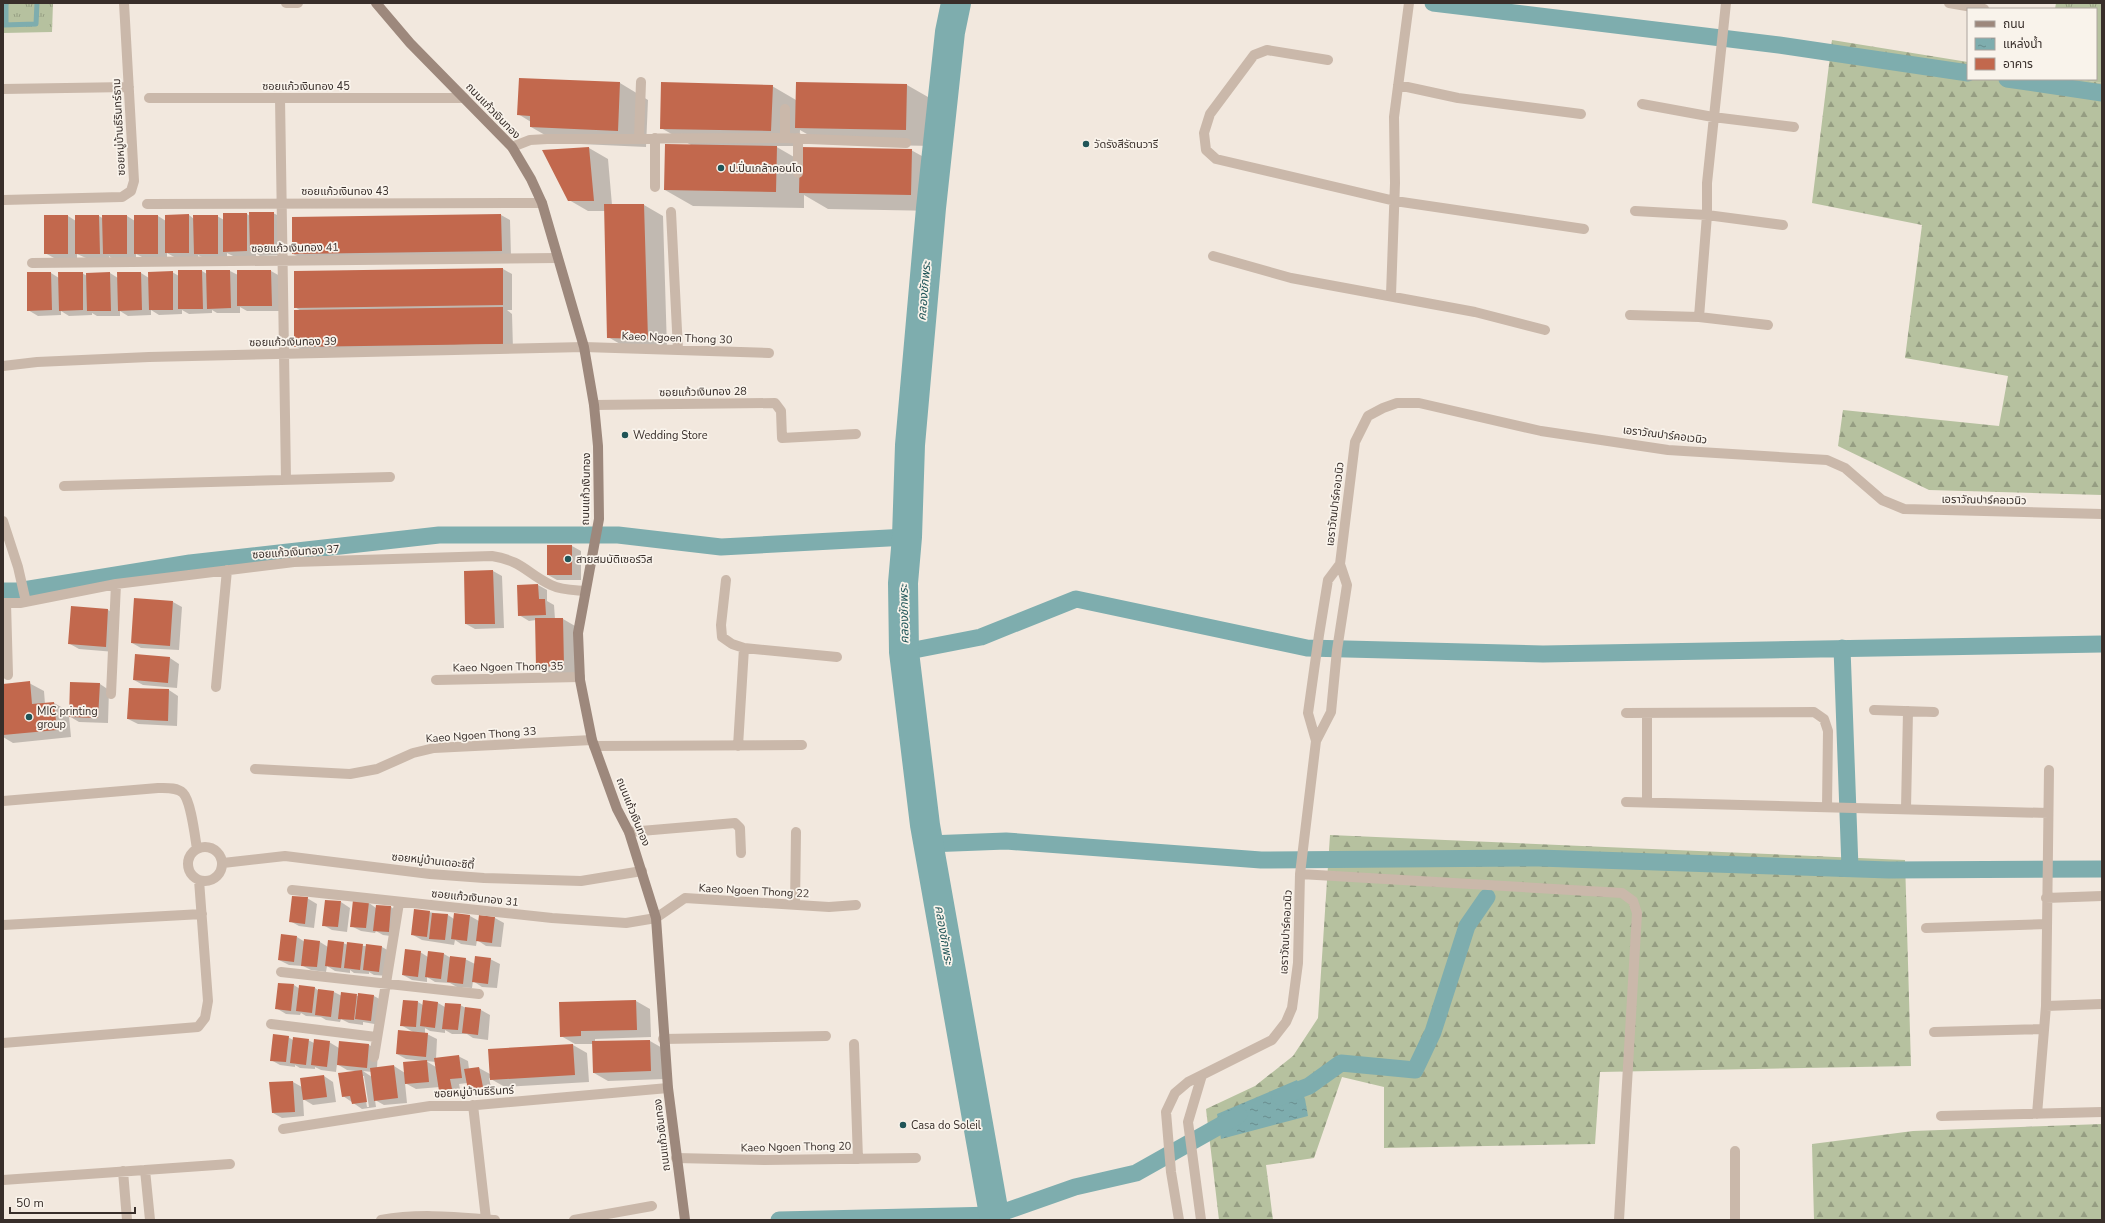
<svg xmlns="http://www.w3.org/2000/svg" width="2105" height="1223" viewBox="0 0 2105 1223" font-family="'Nunito Sans','Noto Sans Thai',sans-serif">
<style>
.grass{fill:url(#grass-tufts)}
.forest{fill:url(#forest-firs)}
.water{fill:url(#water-ripples)}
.shadow{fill:#0003;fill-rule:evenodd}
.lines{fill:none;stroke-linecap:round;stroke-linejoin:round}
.stream{stroke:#7eadae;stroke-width:5}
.canal{stroke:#7eadae;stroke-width:17}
.river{stroke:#7eadae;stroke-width:30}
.building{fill:#c2684d}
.street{stroke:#cab8aa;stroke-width:10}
.secondary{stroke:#9d887c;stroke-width:10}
.poi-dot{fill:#205558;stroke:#f9f3eb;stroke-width:1.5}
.labels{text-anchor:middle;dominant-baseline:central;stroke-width:3.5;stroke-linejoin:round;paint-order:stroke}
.street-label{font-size:11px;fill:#382e2a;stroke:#f9f3eb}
.poi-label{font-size:11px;fill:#382e2a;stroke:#f9f3eb;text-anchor:start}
.water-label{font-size:12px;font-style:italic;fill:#205558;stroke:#f9f3eb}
</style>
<defs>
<pattern id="grass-tufts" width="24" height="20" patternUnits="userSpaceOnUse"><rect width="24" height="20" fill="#b6c19f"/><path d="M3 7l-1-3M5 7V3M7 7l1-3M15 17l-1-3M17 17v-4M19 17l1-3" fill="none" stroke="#959d82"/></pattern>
<pattern id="forest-firs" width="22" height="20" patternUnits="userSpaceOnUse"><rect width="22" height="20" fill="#b6c19f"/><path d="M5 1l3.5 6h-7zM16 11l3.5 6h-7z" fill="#959d82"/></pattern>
<pattern id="water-ripples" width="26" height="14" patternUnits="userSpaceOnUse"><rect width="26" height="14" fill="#7eadae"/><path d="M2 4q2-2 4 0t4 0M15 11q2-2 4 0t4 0" fill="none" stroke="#688d8e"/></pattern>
</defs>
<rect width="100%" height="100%" fill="#f2e8de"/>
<!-- grass -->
<path class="grass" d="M3,3H53L52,32L3,33Z
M2056,3H2102V83L2075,79H2096V9H2055Z"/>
<!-- forest -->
<path class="forest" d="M1832,40L1968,62V79H2075L2102,83V495L1929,490L1838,446L1843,410L1999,426L2008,376L1905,358L1922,225L1812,203Z
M1330,835L1905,860L1911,1066L1600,1072L1595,1144L1384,1148V1087L1342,1077L1314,1158L1266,1165L1273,1220H1219L1206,1109L1255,1086L1293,1056L1318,1018Z
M2102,1124V1220H1814L1812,1144L1913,1131Z"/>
<!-- water -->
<path class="water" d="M1297,1080L1305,1099L1308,1116L1221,1139L1217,1114Z"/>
<!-- shadow -->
<path class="shadow" d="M520,79L620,83L648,100L646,147L559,143L531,127V122L518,114Z
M907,85L935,101L934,146L824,144L800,130L799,146H775L801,161L911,150L940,166L939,211L828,209L804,195V208L693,206L665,190L691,145L661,128L772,86L796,100Z
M589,148L608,159L612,205H644L663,216L667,349L627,348L608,337L605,211H588L569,200Z
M273,213L283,218V255L260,256L256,253V256H233L227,253V258H204L198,255V258H176L167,253V258H144L136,254V259H113L109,256V258H86L77,254V258H54L45,253L68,216L76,221L99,216L104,219L127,216L135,221L158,216L166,221L189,215L194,219L217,216L224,220L247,214L250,216Z
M501,215L510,220L511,256L303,259L293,254Z
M503,269L512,274V310H507L512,314L513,349L305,352L295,346L301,311L295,307Z
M202,271L207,274V271H230L238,275V271H271L280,276L281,311H247L240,307V313H217L212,310V313L189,314L182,310V314L159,315L151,310V315L128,316L120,311V316H97L92,313V315L69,316L61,311V315L38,316L28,310V273H51L59,278L82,273L87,276V274L110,273L118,278V273H141L149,278L172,272L179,276Z
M548,546H572L581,551V580H557L548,575Z
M493,571L502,576L504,628L475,629L466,624Z
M538,585L547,590V601L554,605L555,619H563L582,630V677H556L537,666L536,620L529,621L519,615Z
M173,602L182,607L179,650L141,648L132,643Z
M72,607L108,610L117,615L115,652L79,649L70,644Z
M170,658L179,664L177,688L143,685L134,680Z
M29,683L44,691L45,704L54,703L70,712L71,683L100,684L109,690L108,723L79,722L69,716L71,737L13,743L3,737V685Z
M169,690L178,696L177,726L138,724L128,719Z
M307,898L317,904L314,928L299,926L290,921Z
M341,902L350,908L347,932L332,930L323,925Z
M369,903L376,908V906L391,907L400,913L398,937L383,935L376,931L375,933L361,931L351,926Z
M415,910L448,915L454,919L470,916L479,921L495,918L504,923L501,947L486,946L477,940L476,946L461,944L455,940L454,945L422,940L413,935Z
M297,937L305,942H320L328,947L343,943L348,945L382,947L391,952L388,976L374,975L369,972V974L354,973L350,970V973L335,971L327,966L326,972L311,970L303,966L289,965L279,960Z
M420,952L428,957L444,954L451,958L465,959L475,964L490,959L500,964L497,988L482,987L473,981L472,988L457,987L450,983L435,982L427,977V982L412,980L403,975Z
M294,985L300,989L315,988L319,991L334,992L342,996H374L383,1001L380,1025L363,1022V1025L349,1023L341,1019L340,1022L326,1020L321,1017L306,1016L301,1013L300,1015L286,1014L276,1008Z
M423,1001L438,1003L445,1007L460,1005L466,1008L481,1010L490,1015L488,1040L473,1038L467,1034H452L445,1030V1033L430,1031L425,1028V1033L437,1039L436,1059L458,1056L468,1061L469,1069L479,1068L490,1074L489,1050L573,1045L587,1053L589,1082L505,1087L489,1078L492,1092L478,1095L468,1089V1083L459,1084L461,1094L449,1096L440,1091V1087L416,1089L405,1083L407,1103L384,1105L375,1100L376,1107L362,1109L343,1096L355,1071L347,1070L337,1064L336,1072L321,1070L315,1067V1069L300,1068L295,1065V1067L280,1065L271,1060L288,1037L293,1040H308L314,1043L329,1042L339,1048L340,1042L369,1045L378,1050L377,1068L394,1066L405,1073L423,1061L406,1059L397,1054L413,1032L401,1025L418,1002L423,1005ZM426,1061L436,1062V1067ZM363,1071L372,1072V1077ZM362,1076H364L369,1107H367Z
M636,1001L650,1009L651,1037L595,1039V1042L650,1041L664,1049L665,1079L608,1081L594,1073L593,1044H575L561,1036Z
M324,1076L333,1082L336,1102L313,1105L303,1099L304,1116L282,1118L273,1113L293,1082L302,1087Z"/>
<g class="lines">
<!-- stream -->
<path class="stream" d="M6,3V25
M3,25L36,24L37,3"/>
<!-- canal -->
<path class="canal" d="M1433,3L1779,45L1968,73
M2007,79L2102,93
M3,591H17L190,563L439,535H618L721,547L907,537
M1842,648L1850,868
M904,652L981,637L1076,599L1307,648L1543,654L2102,644
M928,844L1006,841L1261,860L1539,858L1889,870L2102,869
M1280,1097L1309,1086L1341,1063L1415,1070L1433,1032L1467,926L1487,897
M779,1220L995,1215L1075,1187L1136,1173L1239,1115"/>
<!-- river -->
<path class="river" d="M956,3L950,32L931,208L910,445L907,537L903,583L904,652L925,825L995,1220"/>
</g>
<!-- building -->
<path class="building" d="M519,78L620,82L618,131L530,127V116L517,115Z
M661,82L773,85L771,131L660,129Z
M796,82L907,84L906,130L795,128Z
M665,144L777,146L776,192L664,190Z
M589,147L594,201H568L542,150Z
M800,147L912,149L911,195L799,193Z
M604,204H644L648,339L607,338Z
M249,212H274V250L250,251Z
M223,213H247V251L223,252Z
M189,214V253H165V215Z
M501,214L502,251L292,254V217Z
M44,215H68V254H44Z
M75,215H99L100,254H75Z
M102,215H127V254H103Z
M134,215H158V254H134Z
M193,215H218V254H194Z
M503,268V305L294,308V271Z
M178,270H202L203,309H178Z
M206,270H230L231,308L207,309Z
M237,270H271L272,306H237Z
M173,271V310H149L148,272Z
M27,272H51L52,310L27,311Z
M58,272H83V310L59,311Z
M110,272L111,311H87L86,273Z
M117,272H141L142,310L118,311Z
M503,307V344L294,347V310Z
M547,545H572V575H547Z
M493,570L495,624H465L464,571Z
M538,584L539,599H545L546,615L518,616L517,585Z
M134,598L173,601L170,646L131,643Z
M71,606L108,609L106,647L68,644Z
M535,618H563L564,666L536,667Z
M135,654L170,657L168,683L133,680Z
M30,681L32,704L54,702L57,730L3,735V684Z
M70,682L100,683L98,718L69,717Z
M129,688L169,689L168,721L127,719Z
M292,896L308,897L305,924L289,922Z
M325,900L341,901L338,927L322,926Z
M353,900L369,902L366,928L350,927Z
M376,905L391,906L389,932L373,931Z
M414,909L430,911L427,937L411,935Z
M432,913L448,914L445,940L429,939Z
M454,913L470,915L467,941L451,939Z
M479,915L495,917L492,943L476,941Z
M281,934L297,936L294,962L278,960Z
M304,939L320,941L317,967L301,966Z
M328,940L344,942L341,968L325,966Z
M347,942L363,944L360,970L344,968Z
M366,944L382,946L379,972L363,970Z
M405,949L421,951L418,977L402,975Z
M428,951L444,953L441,979L425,977Z
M450,956L466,958L463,984L447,982Z
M475,956L491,958L488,984L472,982Z
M278,983L294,984L291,1011L275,1009Z
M299,985L315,987L312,1013L296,1011Z
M318,989L334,991L331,1017L315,1015Z
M341,992L357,994L354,1020L338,1019Z
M358,993L374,995L371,1021L355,1019Z
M403,1000L418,1001L416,1027L400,1026Z
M423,1000L438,1002L435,1028L420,1026Z
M636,1000L637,1030L581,1031V1036L560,1037L559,1002Z
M445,1003L461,1004L458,1030L442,1029Z
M465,1007L481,1009L478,1035L462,1033Z
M398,1030L428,1033L426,1057L396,1054Z
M273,1034L289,1036L286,1062L270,1061Z
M293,1037L309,1039L306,1065L290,1063Z
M314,1039L330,1041L327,1067L311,1065Z
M650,1040L651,1071L593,1073L592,1041Z
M339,1041L369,1044L367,1068L337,1065Z
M573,1044L575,1075L490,1080L488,1049Z
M459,1055L462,1078L450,1079L452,1089L439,1091L434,1058Z
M427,1060L429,1082L405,1084L403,1062Z
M394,1065L398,1098L374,1101L370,1068Z
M479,1067L483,1087L468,1090L464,1069Z
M362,1070L367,1102L352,1104L350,1096L342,1097L338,1073Z
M324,1075L327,1097L303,1100L300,1078Z
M293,1081L295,1112L272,1113L269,1082Z"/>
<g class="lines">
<!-- street -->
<path class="street" d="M286,3H298
M1949,3L1984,9
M1328,60L1267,50L1254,55L1210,114L1204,133L1206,150L1216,159L1395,201L1584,229
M1398,85L1458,98L1581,114
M3,89L129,87
M149,98H464
M280,98L286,480
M1642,104L1713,117L1794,127
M639,138L641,82
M655,138V187
M785,138V109
M798,138V173
M512,147L530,140L547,139L785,138L906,143
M3,200L122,197L131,191L134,181L124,3
M147,204L542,203
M1635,211L1707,215L1783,225
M671,212L678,350
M1213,256L1291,278L1475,312L1545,330
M32,263L557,258
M1391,295L1395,183L1394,117L1409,3
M1630,315L1699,317L1768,325
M1699,317L1707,215V183L1726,3
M3,366L37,362L149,357L584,347L769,353
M594,405L775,403L781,411L782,438L856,434
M64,486L390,477
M3,521L18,567L26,602
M726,580L721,625L722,637L732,644L744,648L837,657
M3,603H20L116,584L294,562L492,556C523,561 526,573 551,585C561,590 573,590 584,591
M6,603L8,675
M436,680L580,677
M216,687L227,570
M111,694L116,584
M1874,710L1934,712
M1626,713L1814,712L1824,719L1828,731L1827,807
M1316,741L1308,713L1319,635L1328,580L1340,564
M594,746L802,745
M738,746L744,648
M255,769L350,774L377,769L413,753L434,748L592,740
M3,801L158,788C166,788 177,787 183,793C191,801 195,837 197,849
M1626,802L2048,813
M1647,802V713
M1906,809L1908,711
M629,832L735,823L740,828L741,853
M188 864a17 17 0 1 1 34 0a17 17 0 1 1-34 0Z
M223,863L285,856L430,874L484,878L581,881L642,871
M1300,874L1622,893L1633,901L1637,913L1619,1220
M292,890L552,918L626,923L656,918L685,898L829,907L856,905
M2046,898L2102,896
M795,905L796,832
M3,925L202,914
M1926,928L2047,924
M281,972L479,994
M2046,1006L2102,1004
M271,1024L376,1037
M1934,1032L2044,1029
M663,1039L826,1036
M3,1043L198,1027L205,1018L208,1001L199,880
M854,1044L858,1159
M374,1057L399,903
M473,1105L486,1219
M2037,1114L2046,1006L2049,770
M1941,1116L2102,1112
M283,1129L430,1106H466L668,1088
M1735,1151V1220
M676,1158L765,1160L916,1158
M145,1170L150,1220
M123,1171L127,1220
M3,1180L230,1164
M381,1220C419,1213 456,1217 495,1220
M574,1220L652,1206
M1179,1220L1171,1172L1166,1112L1175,1093L1188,1082L1272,1040L1286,1022L1292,1008L1298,963L1300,874L1316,741L1331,712L1337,650L1347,585L1340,564L1355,442L1368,416L1383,408L1397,403H1419L1541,431L1668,450L1827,460L1845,468L1882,500L1904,509L2102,514
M1201,1220L1188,1122L1202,1075"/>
<!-- secondary -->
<path class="secondary" d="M376,3L410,43L512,147L531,179L542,203L584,347L594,405L598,446L599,519L578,633L580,680L592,740L617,809L629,832L656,918L668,1088L685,1220"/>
</g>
<!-- markers -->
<g class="poi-dot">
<circle cx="1086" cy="144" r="4"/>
<circle cx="721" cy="168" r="4"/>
<circle cx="625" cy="435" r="4"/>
<circle cx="568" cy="559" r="4"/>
<circle cx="29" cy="717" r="4"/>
<circle cx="903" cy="1125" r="4"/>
</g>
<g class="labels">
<!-- street labels -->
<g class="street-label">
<text x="306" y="86">ซอยแก้วเงินทอง 45</text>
<text transform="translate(493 111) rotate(46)">ถนนแก้วเงินทอง</text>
<text transform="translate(119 127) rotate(-93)">ซอยหมู่บ้านธีรินทร์ธาม</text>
<text x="345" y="191">ซอยแก้วเงินทอง 43</text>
<text transform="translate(295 248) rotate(-1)">ซอยแก้วเงินทอง 41</text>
<text transform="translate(677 338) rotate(2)">Kaeo Ngoen Thong 30</text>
<text transform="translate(293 342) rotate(-1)">ซอยแก้วเงินทอง 39</text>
<text transform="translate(703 392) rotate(-1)">ซอยแก้วเงินทอง 28</text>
<text transform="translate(1665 435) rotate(7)">เอราวัณปาร์คอเวนิว</text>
<text transform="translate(586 489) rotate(-89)">ถนนแก้วเงินทอง</text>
<text transform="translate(1984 500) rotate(1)">เอราวัณปาร์คอเวนิว</text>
<text transform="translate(1335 504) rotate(-83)">เอราวัณปาร์คอเวนิว</text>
<text transform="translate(296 552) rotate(-4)">ซอยแก้วเงินทอง 37</text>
<text transform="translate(508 667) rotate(-1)">Kaeo Ngoen Thong 35</text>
<text transform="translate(481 735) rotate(-4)">Kaeo Ngoen Thong 33</text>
<text transform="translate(633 812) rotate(68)">ถนนแก้วเงินทอง</text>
<text transform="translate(433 861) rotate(6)">ซอยหมู่บ้านเดอะซิตี้</text>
<text transform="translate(754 891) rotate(3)">Kaeo Ngoen Thong 22</text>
<text transform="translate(475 898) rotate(6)">ซอยแก้วเงินทอง 31</text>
<text transform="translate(1286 932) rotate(-87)">เอราวัณปาร์คอเวนิว</text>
<text transform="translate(474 1092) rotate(-3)">ซอยหมู่บ้านธีรินทร์</text>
<text transform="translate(662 1135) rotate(-97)">ถนนแก้วเงินทอง</text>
<text transform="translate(796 1147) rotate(-1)">Kaeo Ngoen Thong 20</text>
</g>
<!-- poi labels -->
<g class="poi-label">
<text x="1094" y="144">วัดรังสีรัตนวารี</text>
<text x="729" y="168">ป.ปิ่นเกล้าคอนโด</text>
<text x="633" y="435">Wedding Store</text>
<text x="576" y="559">สายสมบัติเซอร์วิส</text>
<text x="37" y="711">MIC printing<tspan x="37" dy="13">group</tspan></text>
<text x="911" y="1125">Casa do Soleil</text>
</g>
<!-- water labels -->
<g class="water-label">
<text transform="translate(924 291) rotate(-85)">คลองชักพระ</text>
<text transform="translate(904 614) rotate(-91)">คลองชักพระ</text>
<text transform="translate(944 935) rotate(80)">คลองชักพระ</text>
</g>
</g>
<!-- border -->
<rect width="2105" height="1223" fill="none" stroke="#382e2a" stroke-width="8"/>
<!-- legend -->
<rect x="1967" y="8" width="130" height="72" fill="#f9f3eb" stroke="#aca49e"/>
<rect x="1975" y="21" width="20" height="6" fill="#9d887c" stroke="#aca49e"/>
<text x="2003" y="28" font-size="12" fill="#382e2a">ถนน</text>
<rect x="1975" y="38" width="20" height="12" fill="url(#water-ripples)" stroke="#aca49e"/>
<text x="2003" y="48" font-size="12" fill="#382e2a">แหล่งน้ำ</text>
<rect x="1975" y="58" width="20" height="12" fill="#c2684d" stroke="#aca49e"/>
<text x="2003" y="68" font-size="12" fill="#382e2a">อาคาร</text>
<!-- scale -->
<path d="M10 1207v6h125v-6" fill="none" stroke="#382e2a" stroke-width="2"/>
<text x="16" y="1207" font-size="12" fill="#382e2a" stroke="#f9f3eb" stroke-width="3" paint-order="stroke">50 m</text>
</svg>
